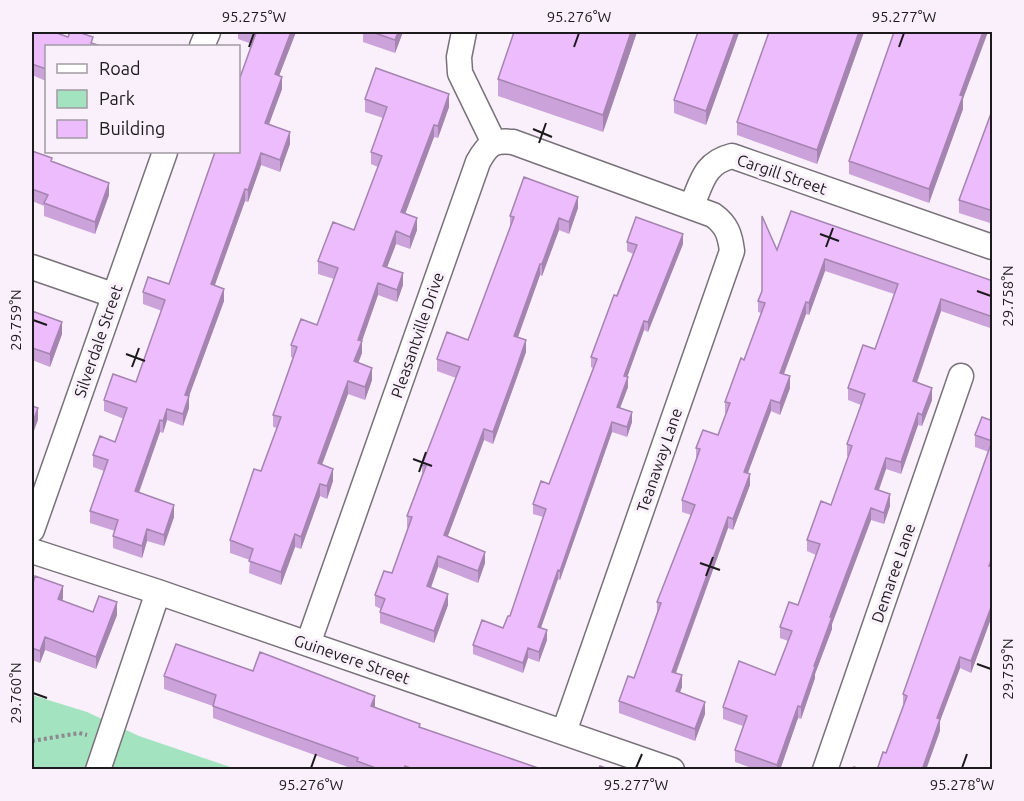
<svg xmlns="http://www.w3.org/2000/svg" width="1024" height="801" viewBox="0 0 1024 801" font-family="Ubuntu,sans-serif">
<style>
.green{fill:#a4e3c0}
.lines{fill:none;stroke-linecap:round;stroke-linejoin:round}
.minor-casing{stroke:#79717a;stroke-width:27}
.path{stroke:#8e888f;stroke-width:4;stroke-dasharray:3 3;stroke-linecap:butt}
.minor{stroke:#fff;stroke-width:24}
.wall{fill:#cba2da}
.shaded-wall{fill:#a584b1}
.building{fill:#ecbcfd;stroke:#a584b1;stroke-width:1.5}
.ticks{fill:none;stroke:#1d1a1d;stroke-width:2}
.labels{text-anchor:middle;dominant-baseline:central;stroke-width:6;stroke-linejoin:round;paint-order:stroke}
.street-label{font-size:16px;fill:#1d1a1d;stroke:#f9f0fb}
.neatline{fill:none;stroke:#1d1a1d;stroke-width:2}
.ticks-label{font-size:15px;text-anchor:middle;fill:#1d1a1d}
</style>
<rect width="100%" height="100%" fill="#f9f0fb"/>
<!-- green -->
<path class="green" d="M32,695L87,712L139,736L236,769H32Z"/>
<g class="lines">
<defs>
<path id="minor" d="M464,32L459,57L460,73L494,143
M202,46L208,32
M692,205C702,182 704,163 732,156L992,247
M32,267L113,295
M32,530L165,152
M32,551L158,592L672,770
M308,644L478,162C488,144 493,140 513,142L713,215C727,225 730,235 732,251L564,732
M98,770L158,592
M825,770L961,376"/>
</defs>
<!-- minor casing -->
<use href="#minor" class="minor-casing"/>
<!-- path -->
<path class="path" d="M32,741L79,733L87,735"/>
<!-- minor -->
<use href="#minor" class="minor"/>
</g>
<!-- wall -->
<path class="wall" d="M32,32L68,37L93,44L46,46V81L32,75Z
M238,32H296L279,76L282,89L269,124L290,144L280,172L261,165L248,202L245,201L214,286L224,301L189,396V408L183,426L167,420L163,433L160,432L139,493L174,517L164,546L147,541L142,558L113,548V536L115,531L90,523V511L104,471L93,467V455L115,442L124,419L104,411V400L136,382L162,311L143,304V292L169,284L252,44L238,39Z
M363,32H403L395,53L363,42Z
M514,32H637L603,132L498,96V79Z
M739,32L706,125L674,113V100Z
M769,32H864L817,164L737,135V122Z
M365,99L449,107L438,138L434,137L405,214L417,230L410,249L396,244L387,267L403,285L397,302L378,295L362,341V353L358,363L372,380L365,400L348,394L322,465L333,481L327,499L320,496L301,549L295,547L281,585L249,573L250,560L230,553V540L261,471L277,428L273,427V415L293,358L291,357V345L317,325L334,279L318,274V261L354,230L378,167L371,164V152L383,118L365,112Z
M963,99V109L929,203L849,174V161Z
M993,108V224L959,213V200Z
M32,151L109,195L95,234L44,216V206L32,201Z
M578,208L569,234L559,230L542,276L540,275L518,337L526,352L515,383L493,444L484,440L448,536L485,563L478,583L438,567L431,588L448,605L434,643L380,623V612L381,609L375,606V595L392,573L408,528L407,527V516L422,474V465L456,378L437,371V359L468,340L510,227V216Z
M627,242L683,244L648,332L644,330L627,377L628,387L620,408L632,422L627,437L612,432L560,580L558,579L541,628L547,640L539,662L528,658L523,673L473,654V645L503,628L510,616L543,517L533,514V504L549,484L593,368L591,367V357L633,254L627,251Z
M777,250L993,281V329L941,311L917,383L932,400L922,426L918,425L901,474L886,469L879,490L890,506L884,524L871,520L832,624V629L815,674V678L801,719L798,718L780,770H757L735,762V750L743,726L723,719V707L775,675L788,641L780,638V627L798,605L816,555L807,551V540L831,505L849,456H847V444L861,405L848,400V388L875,349L894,294L825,271L809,315L806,314L784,374L790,388L780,415L771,411L748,473L750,485L733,530L728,528L676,673L682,687L679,693L705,714L695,741L619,713V701L634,678L657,612V602L691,515L682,512V500L696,460V448L718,435L726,413H725V402L744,360L761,313L758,312V301Z
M32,311L62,334L50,367L32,360Z
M993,421V613L971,673L960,668L940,721V731L886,753L903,706V694L989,452L975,447V435Z
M32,586L63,598L62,601L93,612L117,615L96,669L45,650L40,663L32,660Z
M253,671L375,708L420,727L544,770H356L213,718V706L164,689V676Z"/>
<!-- shaded-wall -->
<path class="shaded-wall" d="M291,32H296L275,86V74Z
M398,32H403L395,53V40Z
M631,32H637L603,132V115Z
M735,32H739V33L706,125V111Z
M859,32H864L817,164V150Z
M983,32H988L963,99V109L929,203V189L960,95Z
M282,77V89L265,135V123Z
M449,94V107L438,138V126Z
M434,125V137L401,225V212Z
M290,132V144L280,172V160Z
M261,153V165L248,202V190Z
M109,183V195L95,234V222Z
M245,189V201L211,296V284Z
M578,197V208L569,234V222Z
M417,218V230L410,249V237Z
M559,218V230L542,276V264Z
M396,231V244L383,278V266Z
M683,234V244L648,332V322Z
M825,259V271L809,315V303Z
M540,264V275L514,348V336Z
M403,273V285L397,302V290Z
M378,283V295L358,352V340Z
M224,289V301L185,407V395Z
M941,299V311L913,393V381Z
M806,302V314L780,384V373Z
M644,321V330L624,386V376Z
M62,322V334L50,367V354Z
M526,340V352L493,444V432Z
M362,341V353L354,374V361Z
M372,368V380L365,400V387Z
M790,376V388L780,415V403Z
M628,377V387L617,416V407Z
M348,381V394L318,475V463Z
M932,388V400L922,426V415Z
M189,396V408L183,426V414Z
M771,400V411L744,483V472Z
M38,408V420L32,436V424Z
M167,409V420L163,433V421Z
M632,412V422L627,437V427Z
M918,413V425L901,474V462Z
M160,420V432L135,503V491Z
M612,422V432L560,580V571Z
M484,429V440L444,546V535Z
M886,458V469L875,500V489Z
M333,469V481L327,499V486Z
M750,474V485L733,530V519Z
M320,484V496L301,549V537Z
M890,494V506L884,524V513Z
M174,505V517L164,546V535Z
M871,508V520L832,624V629L815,674V678L801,719V707L830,617Z
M728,517V528L672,683V672Z
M147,529V541L142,558V546Z
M295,534V547L281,585V572Z
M485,552V563L478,583V571Z
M438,556V567L427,598V586Z
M993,556V568L989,566Z
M558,570V579L538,636V627Z
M63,586V598L58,612V599Z
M448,594V605L434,643V631Z
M117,602V615L96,669V657Z
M993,602V613L971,673V661Z
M547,630V640L539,662V652Z
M45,637V650L40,663V651Z
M528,648V658L523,673V663Z
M960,657V668L940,721V731L926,770H922L937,718Z
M682,675V687L676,703V691Z
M375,696V708L371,706Z
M705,702V714L695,741V729Z
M798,706V718L780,770H777V765Z"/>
<!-- building -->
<path class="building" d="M32,32H54L68,37L70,32H78L93,37L91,43L101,46H46V69L32,64Z
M250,32H291L275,74L282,77L265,123L290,132L280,160L261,153L248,190L245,189L211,284L224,289L185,395L189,396L183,414L167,409L163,421L160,420L135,491L174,505L164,535L147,529L142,546L113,536L118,520L90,511L108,460L93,455L100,436L115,442L127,408L104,400L113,374L136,382L165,300L143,292L148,277L169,284L215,152H238V83L256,33Z
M372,32H398L395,40Z
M514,32H631L603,115L498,79Z
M698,32H735L706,111L674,100Z
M769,32H859L817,150L737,122Z
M894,32H983L960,95L963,96L929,189L849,161Z
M376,68L449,94L438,126L434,125L401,212L417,218L410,237L396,231L383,266L403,273L397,290L378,283L358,340L362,341L354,361L372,368L365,387L348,381L318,463L333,469L327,486L320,484L301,537L295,534L281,572L249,561L253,549L230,540L254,469L261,471L281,417L273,415L297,347L291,345L301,319L317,325L338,268L318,261L333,222L354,230L382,156L371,152L387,107L365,99Z
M993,108V211L959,200Z
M32,151L52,158L51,161L109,183L95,222L44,203L48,195L32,189Z
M524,177L578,197L569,222L559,218L542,264H540L514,336L526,340L515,372L493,432L484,429L444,535L485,552L478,571L438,556L427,586L448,594L434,631L380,612L385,599L375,595L384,571L392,573L412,517L407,516L426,466L422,465L460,367L437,359L447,332L468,340L514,217L510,216Z
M791,211L993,281V317L941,299L913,381L932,388L922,415L918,413L901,462L886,458L875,489L890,494L884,513L871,508L830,617H832L814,666L815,667L801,707L798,706L777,765L735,750L747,716L723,707L739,661L775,675L792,631L780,627L789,602L798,605L820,544L807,540L821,501L831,505L852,446L847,444L865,394L848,388L863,345L875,349L898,284L825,259L809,303L806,302L780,373L790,376L780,403L771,400L744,472L750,474L733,519L728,517L672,672L682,675L676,691L705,702L695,729L619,701L628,676L634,678L661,603L657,602L695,505L682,500L700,449L696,448L703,430L718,435L730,403L725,402L741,358L744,360L765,303L758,301L762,291V216L777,250Z
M636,217L683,234L648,322L644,321L624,376L628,377L617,407L632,412L627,427L612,422L560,571L558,570L538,627L547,630L539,652L528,648L523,663L473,645L482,620L503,628L508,616H510L546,509L533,504L541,481L549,484L597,359L591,357L614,295L617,296L637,245L627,242Z
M32,311L62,322L50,354L32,348Z
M32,406L38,408L32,424Z
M982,417L993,421V556L989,566L993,567V602L971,661L960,657L937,718L940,719L922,770H877L883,752L886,753L907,696L903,694L992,441L975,435Z
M35,576L63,586L58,599L93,612L99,596L117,602L96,657L45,637L40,651L32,648V586Z
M176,644L253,671L260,652L375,696L371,706L420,724L419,727L544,770H416L405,766L404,770H381L357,761L358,758L213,706L216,695L164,676Z
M600,766L611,770H598Z
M854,767L862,770H853Z"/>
<!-- ticks -->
<path class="ticks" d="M249,47L254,33M574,47L579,33M899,47L904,33M533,129L552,137M539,143L546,123M820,234L839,241M826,247L833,228M977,291L991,296M33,320L47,325M126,354L145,361M132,367L139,348M413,459L432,466M419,472L426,452M700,563L720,570M706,576L713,557M977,664L991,669M33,693L47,698M311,768L316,754M636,768L642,754M962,768L967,754"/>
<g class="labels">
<!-- street labels -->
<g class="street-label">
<text transform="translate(782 174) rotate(19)">Cargill Street</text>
<text transform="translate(417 335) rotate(-71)">Pleasantville Drive</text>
<text transform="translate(98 341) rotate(-71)">Silverdale Street</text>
<text transform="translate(659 460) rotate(-71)">Teanaway Lane</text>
<text transform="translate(893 573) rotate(-71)">Demaree Lane</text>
<text transform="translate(352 659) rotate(19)">Guinevere Street</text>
</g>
</g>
<!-- border -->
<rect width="1024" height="801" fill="none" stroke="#f9f0fb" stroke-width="66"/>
<!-- legend -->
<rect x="45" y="45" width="195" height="108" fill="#f9f0fb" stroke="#a19aa2" stroke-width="1.5"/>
<rect x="57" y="64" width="30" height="9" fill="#ffffff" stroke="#a19aa2" stroke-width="1.5"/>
<text x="99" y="75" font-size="18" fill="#1d1a1d">Road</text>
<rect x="57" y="90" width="30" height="18" fill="#a4e3c0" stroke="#a19aa2" stroke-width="1.5"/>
<text x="99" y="105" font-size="18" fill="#1d1a1d">Park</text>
<rect x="57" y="120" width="30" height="18" fill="#ecbcfd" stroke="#a19aa2" stroke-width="1.5"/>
<text x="99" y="135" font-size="18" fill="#1d1a1d">Building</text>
<rect x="33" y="33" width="958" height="735" class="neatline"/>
<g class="ticks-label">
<text x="254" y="22">95.275°W</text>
<text x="579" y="22">95.276°W</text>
<text x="904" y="22">95.277°W</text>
<text transform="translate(1008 296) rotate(-90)" y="5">29.758°N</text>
<text transform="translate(16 320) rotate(-90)" y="5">29.759°N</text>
<text transform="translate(1008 669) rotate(-90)" y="5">29.759°N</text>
<text transform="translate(16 693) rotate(-90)" y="5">29.760°N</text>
<text x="311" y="790">95.276°W</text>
<text x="636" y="790">95.277°W</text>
<text x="962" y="790">95.278°W</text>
</g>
</svg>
